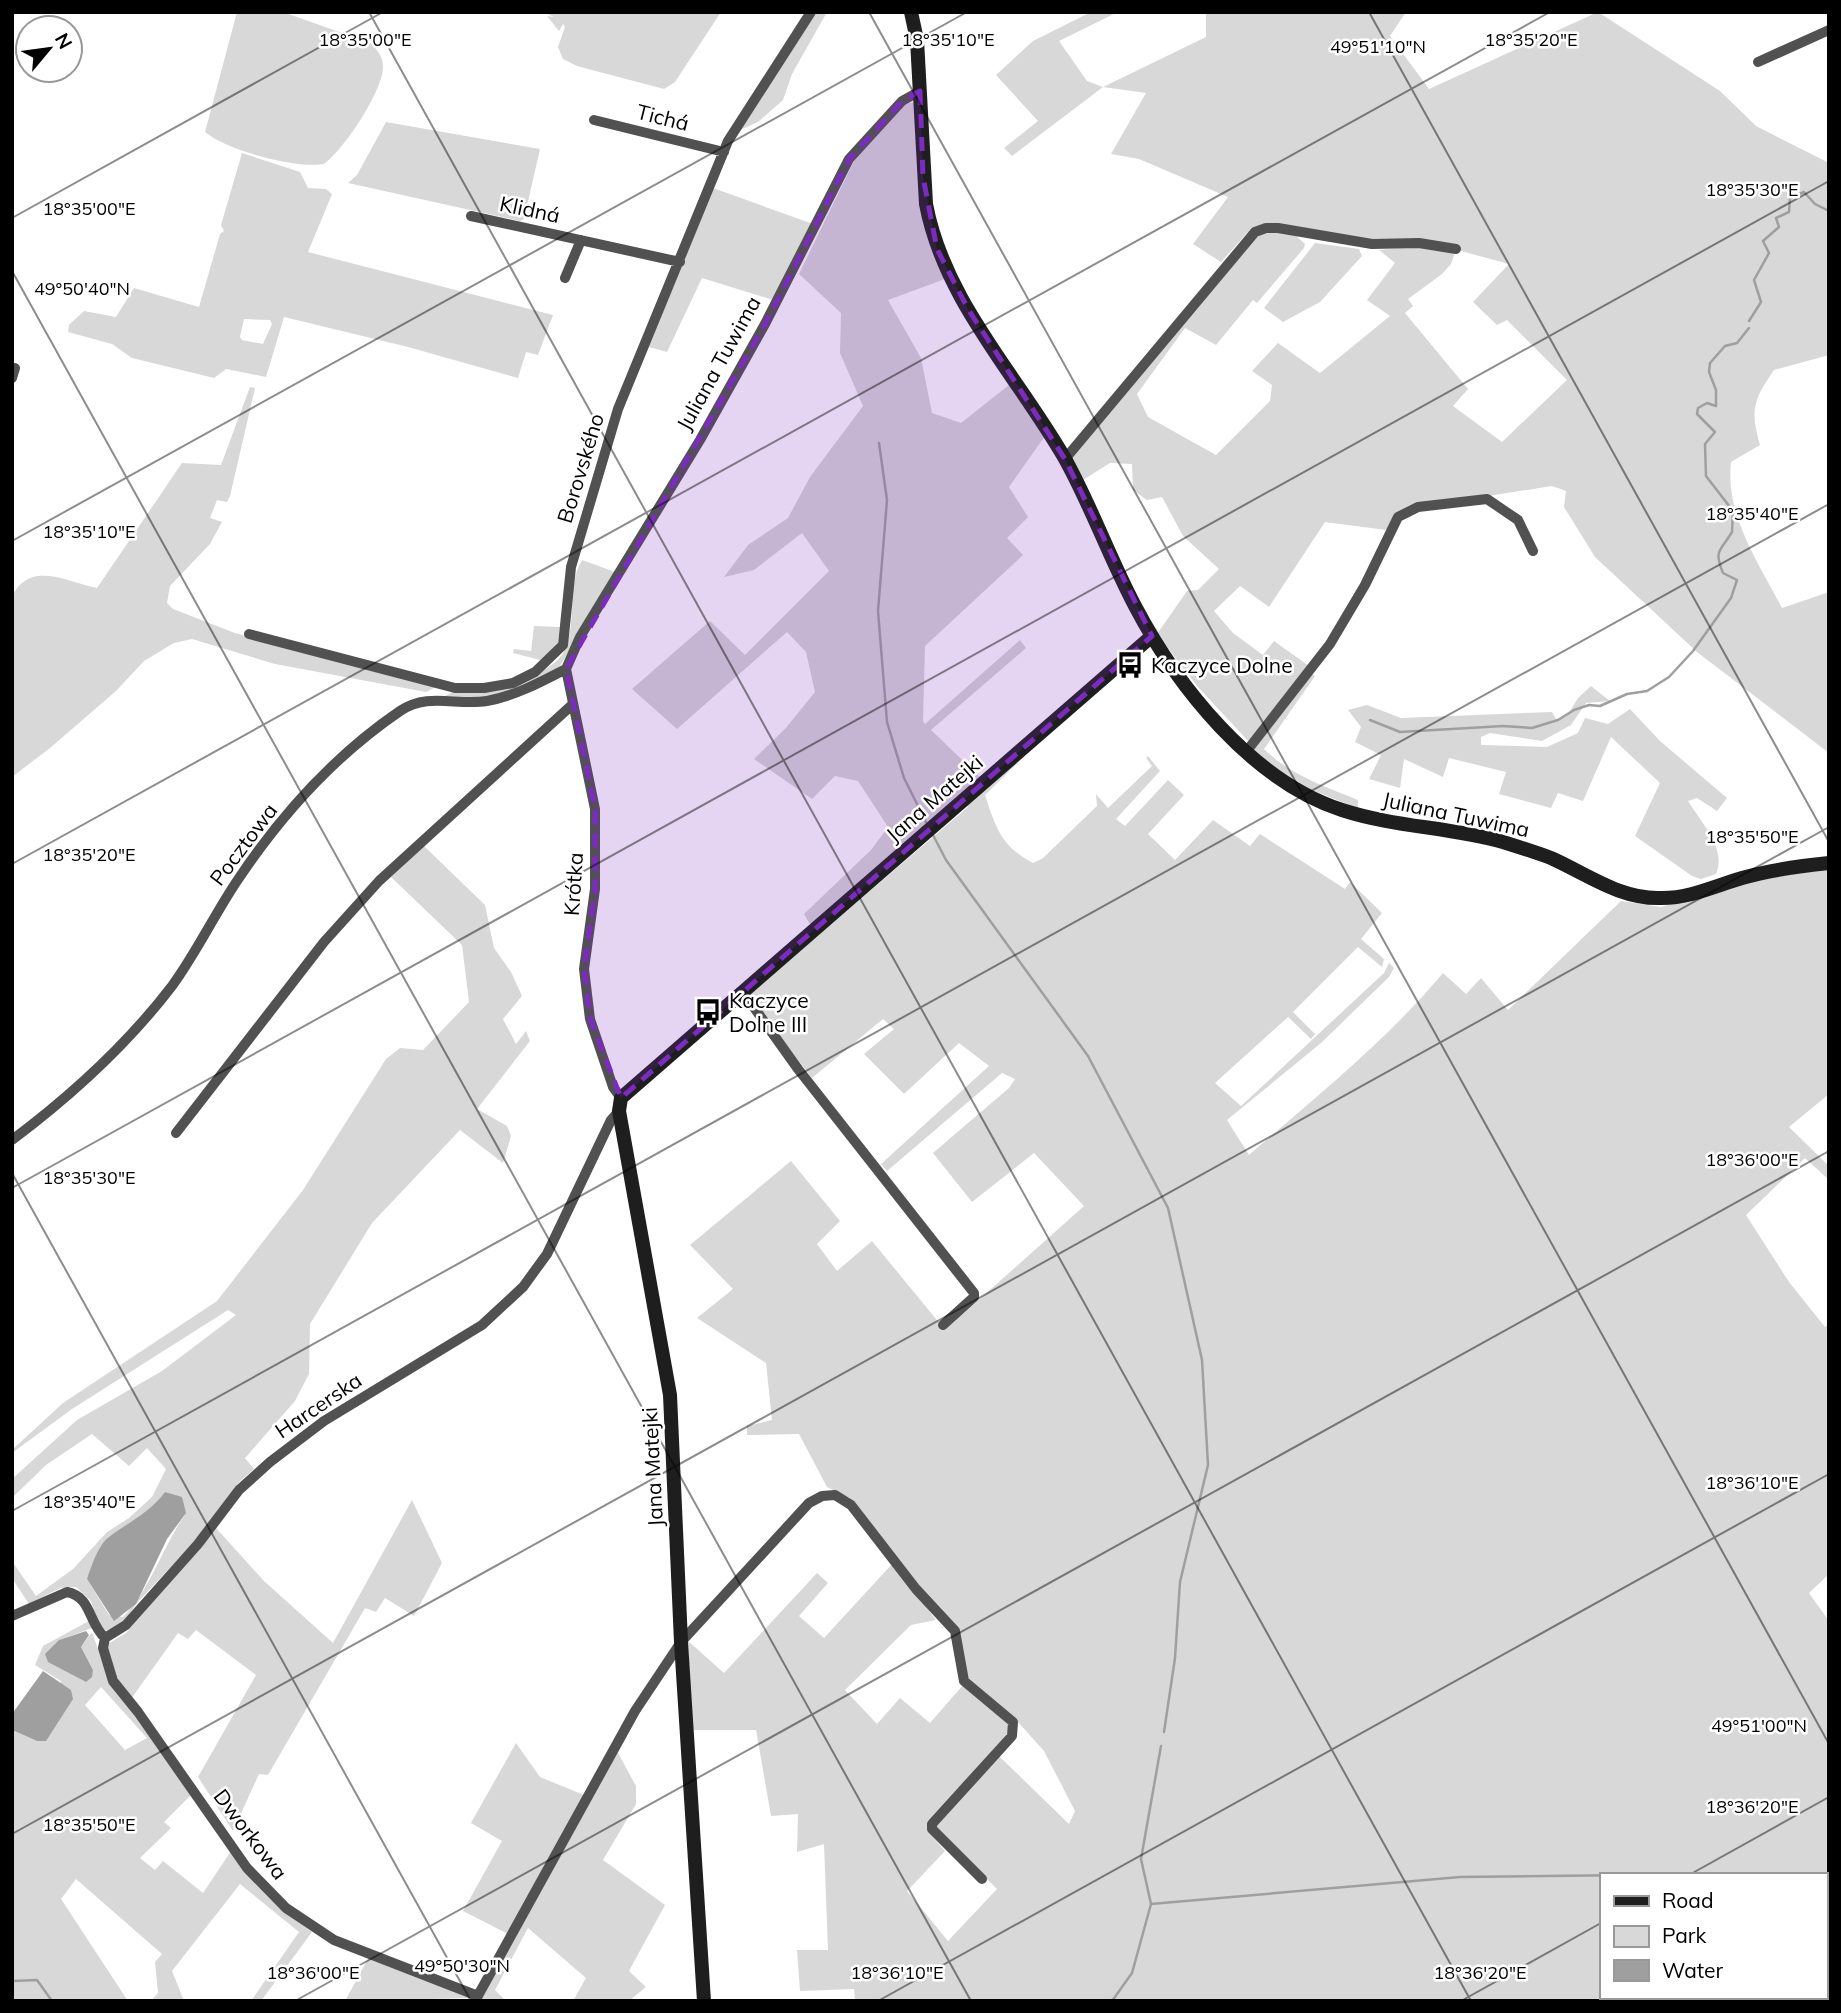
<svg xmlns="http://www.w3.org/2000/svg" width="1841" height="2013" viewBox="0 0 1841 2013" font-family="Mulish,sans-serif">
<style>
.green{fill:#d8d8d8;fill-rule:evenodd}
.water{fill:#9f9f9f}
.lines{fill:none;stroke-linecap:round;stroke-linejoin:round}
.stream{stroke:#9f9f9f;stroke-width:2.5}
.street{stroke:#515151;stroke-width:10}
.secondary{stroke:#1e1e1e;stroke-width:14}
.marked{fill:#7b2cbf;fill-opacity:0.2;stroke:#7b2cbf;stroke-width:5;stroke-dasharray:14 9;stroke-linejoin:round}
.ticks{fill:none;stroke:#000;stroke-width:2;stroke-opacity:0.45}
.labels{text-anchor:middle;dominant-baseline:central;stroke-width:5;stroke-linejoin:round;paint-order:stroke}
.street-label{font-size:21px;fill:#000;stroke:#fff}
.poi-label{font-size:21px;fill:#000;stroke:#fff;text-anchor:start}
.ticks-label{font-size:18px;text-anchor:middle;fill:#000;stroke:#fff;stroke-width:5;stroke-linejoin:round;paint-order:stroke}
</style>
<rect width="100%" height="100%" fill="#fff"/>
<!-- green -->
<path class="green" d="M237,12H283L373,44C377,53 383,54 383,67C383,91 343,151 324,164C296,169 226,150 205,132Z
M544,12H721L675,82L664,89L577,66L563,59L558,47L565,27L563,24L559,31L547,16L554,17Z
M817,12H827L792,74L783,100L758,122L740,130Z
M1091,12H1118L1059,41L1087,81L1103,87L1206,37V12H1406L1390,36L1429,89L1598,12L1720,91L1756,126L1829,163V355L1774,370C1753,401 1750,409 1760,445L1731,462C1725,515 1758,562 1782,608L1829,592V753L1697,652L1595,557L1564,507L1566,491L1552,486L1418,507L1386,530L1325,522L1269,607L1240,586L1214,611L1233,633L1263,655L1274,641L1309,666L1250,743L1197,686L1157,634L1187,591L1198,590L1219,569L1183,536L1162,497L1147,500L1133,490L1132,464L1110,463L1083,480L1071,458L1252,239L1267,230L1295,235L1305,244L1304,248L1257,303L1253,300L1216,345L1185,328L1137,394L1148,417L1216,455L1270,401L1272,385L1252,371L1278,343L1320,373L1390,316L1367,300L1395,263L1379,250L1421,246L1364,242L1262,224L1247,233L1221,262L1193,244L1228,197L1139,159L1111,154L1146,93L1103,87L1012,156L1004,148L1038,121L996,75L1033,41ZM1450,248L1509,264L1473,302L1497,325L1507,320L1567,380L1502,442L1453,406L1468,389L1405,313L1413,306L1408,299L1442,274L1451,264L1454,255Z
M915,102L917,169L925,227L945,279L888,300L921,358L932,413L961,423L1009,385L1045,436L1009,487L1028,517L1007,538L1023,555L925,646L923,721L925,724L1020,640L1026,648L931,730L980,777L811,926L804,914L871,850L888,827L858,781L835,776L812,799L754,759L785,729L815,692L806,652L787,632L677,729L632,689L710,621L745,655L829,571L802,533L754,570L724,577L748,545L788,518L810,477L863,406L840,353L841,313L799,274L855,159L905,104Z
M386,122L540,149L524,219L520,221L348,183L357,175Z
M242,153L300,172L308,188L326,189L332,194L308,252L553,315L538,355L526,352L518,378L408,347L284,317L266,377L226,369L214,378L132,358L112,344L68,332L69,325L84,311L116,317L134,288L199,307L220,234L224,231L221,225ZM244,319L270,320L272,324L263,344L242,340L240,337Z
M713,188L813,224L773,300L702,278L667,352L649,347Z
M1315,243L1359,249L1362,256L1320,302L1283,322L1264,308Z
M250,387L255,388L230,496L227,502L217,500L210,518L222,522L210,544L170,586L167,603L173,609L235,633L436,687L426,692L275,664L192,639L174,643L144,661L116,691L50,748L12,777V597C29,560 65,581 97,588L182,463L221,465Z
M582,560L615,572L559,668L507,694L474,699L445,696C478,676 552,688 567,645C576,618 567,585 582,560Z
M534,626L560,627L557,651L544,661L513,653L514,649L531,651Z
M1312,674L1315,676L1264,749C1290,775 1324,786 1358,800V808C1321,794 1284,781 1254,754V749Z
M1591,686L1610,701L1586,703L1571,725L1542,741L1490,733L1481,737V745L1547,747L1578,733L1585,718L1608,724L1630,709L1660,741L1727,798L1717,811L1697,798L1688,801C1701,822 1727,849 1716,874L1701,879L1692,876L1635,836L1660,783L1611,737L1583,801L1558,793L1551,808L1499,794L1506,772L1449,758L1443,777L1404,759L1400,788L1369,779L1381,755L1355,742L1361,727L1348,710L1367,705L1401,718L1552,712L1556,719L1567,716L1578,698Z
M1047,734L985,795C996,828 1001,846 1033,863L1043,858L1097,806L1096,794L1108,808L1152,766L1146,758L1148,756L1160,771L1116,819L1125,826L1168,780L1184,795L1148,834L1175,860L1213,820L1250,846L1260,834L1345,889L1350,882L1382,913L1361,939L1384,959L1382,967L1358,947L1293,1012L1315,1034L1311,1039L1288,1017L1215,1083L1241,1106L1384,973L1389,963L1394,968L1389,977L1321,1043L1227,1120L1249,1155C1316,1097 1386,1041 1443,973L1466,994L1481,978L1508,1010L1621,901L1661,907L1755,880L1829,869V1094L1789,1127L1829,1166V1180L1805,1158L1746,1215L1789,1282L1825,1327L1829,1324V1574L1809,1593L1829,1621V2001H855L854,1989L800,1991L797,1950H828L824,1844L797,1852L798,1814L771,1816L756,1730H692L688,1641L724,1673L817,1573L828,1583L799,1616L824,1638L893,1563L936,1620L911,1625L845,1690L877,1724L900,1698L930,1723L963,1685L1007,1720L1012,1729L929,1833L945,1851L907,1891L948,1941L997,1889L934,1828L999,1756L1069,1824L1075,1811L1044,1751L1018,1722L967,1679L957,1628L920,1588L850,1498L827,1487L799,1434L747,1435V1426L772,1420L766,1363L697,1318L733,1289L690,1245L791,1161L840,1221L817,1244L837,1271L872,1241L945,1330L1084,1206L1034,1153L972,1202L933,1153L1009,1088L1015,1079L1002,1073L887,1171L881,1164L989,1066L959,1043L904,1094L864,1054L894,1029L883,1019L812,1078L752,1000L751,993L968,807L967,804ZM1601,1875H1825V1997H1601Z
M424,846L485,905L494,948L511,972L522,996L503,1019L516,1044L526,1031L530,1041L477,1109L507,1126L511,1136L503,1163L460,1130L372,1223L310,1324L309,1374L295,1401L245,1458L254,1469L238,1483L194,1542L136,1604L123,1624L109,1631L100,1629L91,1601L76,1587L60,1588L29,1604L12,1578V1561L36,1596L73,1569L107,1532L129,1518L152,1497L166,1469L147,1448L129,1466L92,1434L46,1465L12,1498V1479L77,1420L162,1371L236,1315L228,1310L72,1409L12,1453V1450L63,1403L217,1301L303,1190L386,1059L400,1048L423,1050L469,1002L462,945L391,877ZM165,1492L186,1513C163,1546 150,1590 123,1617L109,1615L87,1579L108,1537L151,1511Z
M412,1500L442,1563L414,1616L385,1598L376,1612L365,1608L268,1775L259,1774L233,1831L198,1777L256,1675L196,1630L188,1639L178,1633L131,1699L117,1680L106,1645L126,1633L216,1528L264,1581L333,1643Z
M89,1621L92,1628L59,1640L48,1661L86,1682L93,1670L81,1647L92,1632L108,1678L191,1795L164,1822L171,1828L140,1858L155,1870L163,1861L203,1893L231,1851L289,1916L312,1932L261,2001H251L299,1932L240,1884L172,1971L184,2001H151L158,1993L155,1962L162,1954L76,1879L61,1899L128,2001H12V1730L37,1741L61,1681L35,1665L43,1646ZM101,1687L147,1738L125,1750L85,1705Z
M516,1743L540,1777L584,1795L508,1934L463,1911L502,1841L471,1823Z
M617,1751L636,1786V1804L603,1860L665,1905L629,1971L646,1987L629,2001H573L586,1978L528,1928L495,1990L506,2001H480Z
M369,1957L472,1998L345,2001Z"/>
<!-- water -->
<path class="water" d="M165,1492L182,1497L186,1513L167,1539L136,1604L114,1621L87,1579C92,1565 98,1545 110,1536C131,1521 149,1513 165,1492Z
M86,1631L89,1635L81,1647L93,1670L92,1677L86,1682L48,1662L45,1654L59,1640Z
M43,1671L71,1690L73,1699L46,1741H37L12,1730V1714Z"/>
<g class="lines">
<!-- stream -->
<path class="stream" d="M1749,321L1761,302L1754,280L1769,253L1763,241L1779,227L1776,218L1789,212L1790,198L1804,192L1815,204L1829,211
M879,443L887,500L878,611L887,722L904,778L928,826
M1370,720L1400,732L1503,726L1532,728L1558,720L1574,710L1589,705L1600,706L1627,694L1647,691L1669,677L1693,651L1731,598L1737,580L1723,573C1713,549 1721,551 1732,532L1733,511L1706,476L1705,444L1715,432L1697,414L1698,408L1707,403L1716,406V390L1709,372L1710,363L1725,346L1737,343L1749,328
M933,835L946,860L1088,1056L1168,1208L1202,1360L1208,1465L1180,1582L1175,1658L1164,1732
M1825,1879H1829
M1151,1904L1460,1877L1634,1875
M12,1981L37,1980L52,2001
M1112,2001L1132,1973L1151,1904L1141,1859L1161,1746"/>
<!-- street -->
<path class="street" d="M1758,62L1829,30
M594,120L724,152
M471,216L680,262
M565,278L581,240
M12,378L15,368
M1065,459L1255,232L1266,228H1278L1372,244L1419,243L1456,249
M249,634L455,688H484L513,683L535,672L563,645L571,567L618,409L728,141L811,12
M566,669L580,637L700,440L765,324L849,159L902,101L920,91
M566,669L595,809V889L584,969L590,1019L613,1087L621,1098
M1246,752L1330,644L1365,585L1398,517L1418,507L1487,499L1518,520L1533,551
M743,992L798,1069L974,1293V1297L943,1325
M176,1133L324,942L379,881L573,704
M12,1140C72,1095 126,1046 172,986C197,952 215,913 239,878C282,814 337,754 400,711C428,692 456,706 487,701C515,696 541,682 566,669
M12,1616L67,1592C92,1597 88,1623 105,1638L126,1625L198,1544L239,1490L270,1462L324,1421L482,1325L523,1287L547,1254L611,1120L619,1111
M105,1638L103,1648L113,1681L138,1712L247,1868L286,1908L334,1940L478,1996
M475,2001L635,1711L681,1642L809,1503L822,1496L835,1495L851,1505L916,1589L955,1631L964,1681L1013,1722L1012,1736L932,1824V1829L982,1879"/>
<!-- secondary -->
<path class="secondary" d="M911,12L917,40L926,204C944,300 1016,374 1064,457C1091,505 1109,557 1135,606C1177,686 1252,781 1342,810C1394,827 1450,827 1503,842C1519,847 1535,852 1551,858C1587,874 1621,900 1662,898C1690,898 1715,886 1742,878C1770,870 1799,866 1829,863
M704,2001L681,1642L670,1395L619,1111L621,1098L1152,636"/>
</g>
<!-- marked area -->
<path class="marked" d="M920,91L923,177L937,249L968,309L1065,459L1152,636L621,1098L590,1019L584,969L595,889V809L566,669L765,324L849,159L902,101Z"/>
<!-- ticks -->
<path class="ticks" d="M369,12L1471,2001M869,12L1829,1744M1369,12L1829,842M12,218L383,12M12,271L971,2001M12,541L967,12M12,864L1550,12M12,1173L471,2001M12,1188L1829,181M12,1511L1829,504M12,1834L1829,827M1689,1875L1829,1797M295,2001L1829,1151M878,2001L1829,1474M1461,2001L1601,1923"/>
<!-- icons -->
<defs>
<symbol id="bus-bare" viewBox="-9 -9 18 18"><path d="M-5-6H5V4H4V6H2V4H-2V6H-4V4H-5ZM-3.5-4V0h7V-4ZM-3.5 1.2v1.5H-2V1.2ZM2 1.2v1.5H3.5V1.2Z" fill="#000" stroke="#fff" stroke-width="2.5" paint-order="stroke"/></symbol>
</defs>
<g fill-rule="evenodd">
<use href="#bus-bare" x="1111" y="646" width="38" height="38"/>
<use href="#bus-bare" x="689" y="993" width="38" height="38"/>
</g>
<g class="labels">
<!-- street labels -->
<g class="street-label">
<text transform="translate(663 117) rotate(14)">Tichá</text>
<text transform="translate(530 209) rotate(12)">Klidná</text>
<text transform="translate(718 363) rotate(-61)">Juliana Tuwima</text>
<text transform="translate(580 468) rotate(-73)">Borovského</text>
<text transform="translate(934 798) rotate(-41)">Jana Matejki</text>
<text transform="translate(1456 814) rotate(12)">Juliana Tuwima</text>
<text transform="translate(243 844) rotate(-53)">Pocztowa</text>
<text transform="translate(573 884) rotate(-86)">Krótka</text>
<text transform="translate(318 1405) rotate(-34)">Harcerska</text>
<text transform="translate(652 1467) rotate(-93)">Jana Matejki</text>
<text transform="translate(251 1834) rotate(53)">Dworkowa</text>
</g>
<!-- poi labels -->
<g class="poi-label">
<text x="1151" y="665">Kaczyce Dolne</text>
<text x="729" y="1000">Kaczyce<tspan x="729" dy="24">Dolne III</tspan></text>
</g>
</g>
<g class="ticks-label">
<text x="365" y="46">18°35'00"E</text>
<text x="948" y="46">18°35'10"E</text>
<text x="1531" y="46">18°35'20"E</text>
<text x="1378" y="53">49°51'10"N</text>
<text x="1752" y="196">18°35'30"E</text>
<text x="89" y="215">18°35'00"E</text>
<text x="82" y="295">49°50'40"N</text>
<text x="1752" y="520">18°35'40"E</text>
<text x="89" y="538">18°35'10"E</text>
<text x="1752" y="843">18°35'50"E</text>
<text x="89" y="861">18°35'20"E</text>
<text x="1752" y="1166">18°36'00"E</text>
<text x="89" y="1184">18°35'30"E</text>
<text x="1752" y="1489">18°36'10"E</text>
<text x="89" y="1508">18°35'40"E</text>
<text x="1759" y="1732">49°51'00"N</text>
<text x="1752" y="1813">18°36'20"E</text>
<text x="89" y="1831">18°35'50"E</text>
<text x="462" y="1972">49°50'30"N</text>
<text x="313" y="1979">18°36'00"E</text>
<text x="897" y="1979">18°36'10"E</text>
<text x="1480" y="1979">18°36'20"E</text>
</g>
<!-- border -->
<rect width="1841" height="2013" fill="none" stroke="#000000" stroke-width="28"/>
<!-- legend -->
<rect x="1600" y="1873" width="228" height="126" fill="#ffffff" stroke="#999999" stroke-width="2"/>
<rect x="1614" y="1896" width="35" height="10" fill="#1e1e1e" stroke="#999999" stroke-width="2"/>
<text x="1662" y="1908" font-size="21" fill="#000000">Road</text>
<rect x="1614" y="1926" width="35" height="21" fill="#d8d8d8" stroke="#999999" stroke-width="2"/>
<text x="1662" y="1943" font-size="21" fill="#000000">Park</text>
<rect x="1614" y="1960" width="35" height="21" fill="#9f9f9f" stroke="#999999" stroke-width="2"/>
<text x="1662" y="1978" font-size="21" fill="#000000">Water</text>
<!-- north arrow -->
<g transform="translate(49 49) rotate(61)"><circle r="33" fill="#ffffff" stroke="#999999" stroke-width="2"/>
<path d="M0-5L12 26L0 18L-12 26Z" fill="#000000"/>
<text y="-10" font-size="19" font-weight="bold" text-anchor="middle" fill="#000000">N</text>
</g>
</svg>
